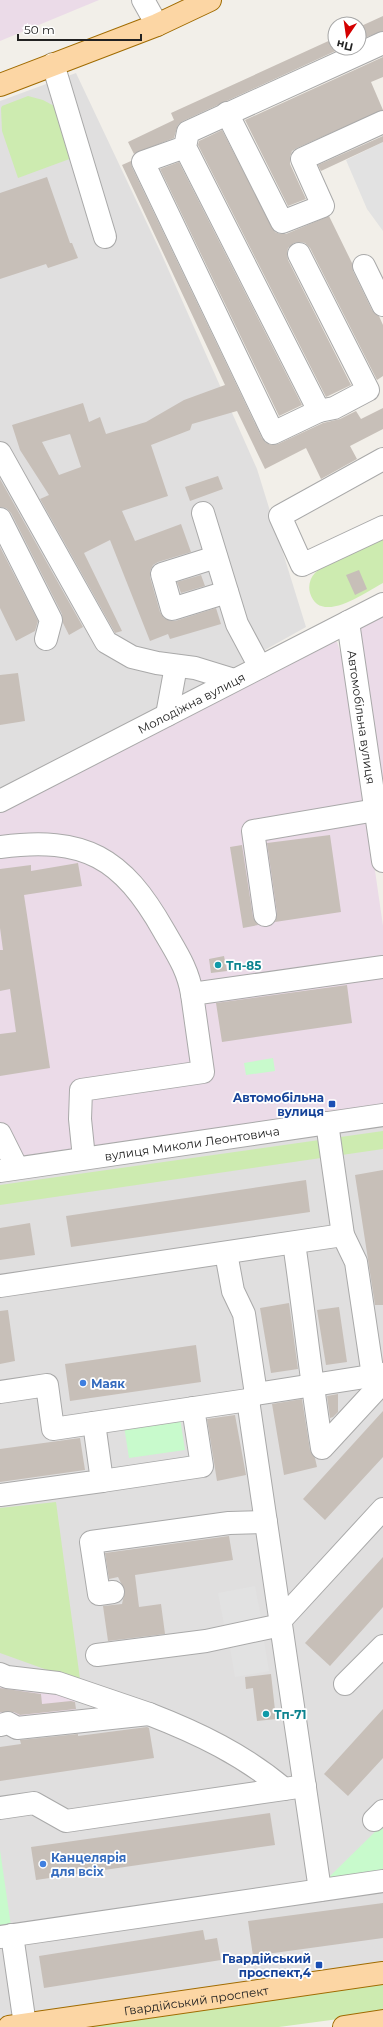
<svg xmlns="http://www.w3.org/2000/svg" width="383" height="2027" viewBox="0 0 383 2027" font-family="Montserrat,sans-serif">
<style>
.residential{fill:#e0dfdf}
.industrial{fill:#ebdbe8}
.grass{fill:#cdebb0}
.park{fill:#c8facc}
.parking{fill:#e2e2e2}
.building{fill:#c7bfb8;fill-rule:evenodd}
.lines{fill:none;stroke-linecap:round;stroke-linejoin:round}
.minor-casing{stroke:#a9a9a9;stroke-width:24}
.major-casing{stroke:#a06b00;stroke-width:24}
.minor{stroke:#fff;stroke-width:22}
.major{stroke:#fcd6a4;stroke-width:22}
.culture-dot{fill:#0f9aa8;stroke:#fff;stroke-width:1.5}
.transit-dot{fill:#1a4fb4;stroke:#fff;stroke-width:1.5}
.shop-dot{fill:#3f7fe0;stroke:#fff;stroke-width:1.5}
.labels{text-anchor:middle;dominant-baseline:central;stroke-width:3.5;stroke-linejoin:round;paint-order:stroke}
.street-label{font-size:12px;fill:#222;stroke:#fff}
.culture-label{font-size:12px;font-weight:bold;fill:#0d838f;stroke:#fff;text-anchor:start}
.transit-label{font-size:12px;font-weight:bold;fill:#164399;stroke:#fff;text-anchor:end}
.shop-label{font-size:12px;font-weight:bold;fill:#366cbe;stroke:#fff;text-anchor:start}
</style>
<rect width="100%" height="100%" fill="#f2efe9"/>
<!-- residential -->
<path class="residential" d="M76,73L161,253L257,469L306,627L166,705L0,790V101Z
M383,1126V1963L0,2019V1182Z"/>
<!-- industrial -->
<path class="industrial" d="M0,0H99L0,41Z
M383,614V807L357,630Z
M337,642L346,670L383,926V1104L0,1159V809L313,643Z
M0,1681L40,1684L75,1700L76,1716L0,1718Z"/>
<!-- grass -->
<path class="grass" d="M28,96L43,100L56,107L75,157L18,178L2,131L1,108L2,106Z
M383,538V583C366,592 320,626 310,593C308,586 310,578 315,573C323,564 369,545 383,538Z
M383,1131V1149L0,1205V1185Z
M56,1502L80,1679L75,1680L0,1653V1508Z
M383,1981V2013L279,2027H57Z"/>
<!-- park -->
<path class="park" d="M273,1058L275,1071L246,1075L244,1063Z
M180,1418L185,1450L129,1458L124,1426Z
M383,1824V1872L327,1879Z
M0,1850L11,1926L2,1927L0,1925Z"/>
<!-- parking -->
<path class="parking" d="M383,142V231L367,209L346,160Z
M255,1586L262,1623L225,1630L218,1593Z
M263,1635L269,1671L235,1677L229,1641Z"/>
<!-- building -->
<path class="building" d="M383,16V31L359,40V27Z
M335,38V48H342L183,121L178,125L174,138L134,154L128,142L174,120L171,113Z
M383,57V77L371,82L383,110L297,148L292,151L290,157V164L306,199L288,206L245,120Z
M222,130L275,232L280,234H286L329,216L352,263L353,271L372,310L379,316L383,325V376L377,380L310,248L305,243L300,242L294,243L288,248L287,254L288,260L351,385L326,397L198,145L199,141Z
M383,136V142L321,171L318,165Z
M131,161L132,167L262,438L266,443L272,445L278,444L323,423L340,419L356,411L361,419L383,408V429L350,446L357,459L321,479L306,448L265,469L237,411L192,424L190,430L151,445L168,496L122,511L135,541L181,524L191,552L158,562L153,565L150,571V577L160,612L164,618L170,621H175L216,608L221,624L170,639L168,634L150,641L110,540L84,553L122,631L115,633L40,499L49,495L20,450L12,425L83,403L89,422L100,417L106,434L146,422L184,400L225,385L122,165ZM70,434L81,467L59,475L42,442Z
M179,162L302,405L279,416L160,169Z
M47,177L70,243H72L78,258L48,268L46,264L0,279V193Z
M218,476L223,489L190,501L185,487Z
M0,479L83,627L69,635L63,623L62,614L11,513L6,508L0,507Z
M0,547L38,621L35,631L16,641L0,608Z
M359,570L367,589L355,595L346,575Z
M201,575L205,586L181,593L177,582Z
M18,673L25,721L0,725V675Z
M330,835L341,912L275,922L277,913L267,843Z
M242,845L253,917L258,925L243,928L230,847Z
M78,863L82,886L24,895L50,1068L0,1076V1034L16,1032L10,989L0,991V950H3L0,928V869L31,865V871Z
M224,956L227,971L211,973L209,959Z
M347,985L352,1023L222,1042L216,1003Z
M383,1170V1305H375L355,1175Z
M306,1180L310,1212L71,1247L66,1216Z
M30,1223L35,1255L0,1260V1228Z
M289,1303L298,1369L271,1373L260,1308Z
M339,1307L347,1362L326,1365L317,1310Z
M8,1310L15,1361L0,1364V1311Z
M196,1345L201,1382L70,1401L65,1364Z
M338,1394V1412L333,1417L330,1418L327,1396Z
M302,1399L310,1450L315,1458L317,1467L284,1475L272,1404Z
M383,1411V1457L325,1520L303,1499Z
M235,1415L246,1475L217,1481L207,1419Z
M80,1438L85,1470L0,1482V1449Z
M229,1536L233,1560L135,1575L139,1607L161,1604L165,1634L108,1641L103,1606L122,1604L125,1591L118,1577L109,1579L105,1553Z
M383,1557V1607L330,1666L305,1643Z
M271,1674L276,1719L257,1721L253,1688L246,1689L245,1677Z
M0,1688L41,1694L42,1704L71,1701L75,1702L76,1709L20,1715L14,1712H0Z
M383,1709V1758L348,1796L324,1774Z
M147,1727L149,1728L154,1758L0,1781V1747L21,1744L20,1740L78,1734V1736Z
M270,1813L275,1845L36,1880L31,1847Z
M383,1903V1938L253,1956L248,1921Z
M203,1930L205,1940L217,1938L221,1960L44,1988L39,1956Z"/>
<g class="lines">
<defs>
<g id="minor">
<path d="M143,0L157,25"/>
<path d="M53,64L105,237"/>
<path d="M227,113L282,222L323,206L302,159L383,122"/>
<path d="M185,147L143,162L273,433L319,411L185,147L188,132L383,43"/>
<path d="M299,254L368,390L334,408L319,411"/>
<path d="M364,266L383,305"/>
<path d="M0,453L106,642L132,657L157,663L195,668L234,680"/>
<path d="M383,459L280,516L302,565L383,527"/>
<path d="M203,513L237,624L260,667"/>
<path d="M0,519L51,620L46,639"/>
<path d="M216,557L162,574L172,609L227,592"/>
<path id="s1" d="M348,622L383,861"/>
<path d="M167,715L176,666"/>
<path id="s2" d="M0,801L383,604"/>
<path d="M0,847C85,836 122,857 164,931C176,952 188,969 192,994"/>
<path d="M265,915L253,831L376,810"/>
<path d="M327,1123L343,1235L356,1262L373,1376"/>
<path d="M0,1134L17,1168"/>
<path d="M84,1158L80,1119L81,1090L203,1072L192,994L383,967"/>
<path id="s3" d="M0,1171L383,1115"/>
<path d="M294,1243C304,1311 311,1380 322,1448L383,1382"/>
<path d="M226,1253L233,1291L244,1314L256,1394"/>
<path d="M0,1286L343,1235"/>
<path d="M0,1392L47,1385L53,1429L248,1400L256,1394L383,1374"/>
<path d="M248,1400L320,1890"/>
<path d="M102,1481L202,1466L193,1408"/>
<path d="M0,1495L102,1481L94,1423"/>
<path d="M113,1592L99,1594L91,1542L229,1523L266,1522"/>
<path d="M280,1621L383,1509"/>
<path d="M97,1655L206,1641L281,1625"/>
<path d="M0,1674L7,1677L58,1683L149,1714L17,1728L8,1723L0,1725"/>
<path d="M345,1684L383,1646"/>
<path d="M149,1714C198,1733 244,1755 284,1789"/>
<path d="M0,1808L34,1803L66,1821L305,1786"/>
<path d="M374,1820L383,1811"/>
<path d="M12,1935L25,2025"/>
<path d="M0,1937L383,1881"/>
</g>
<g id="major">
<path d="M0,85L157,25L210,0"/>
<path id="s4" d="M9,2027L383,1973"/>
<path d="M344,2027L383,2021"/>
</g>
</defs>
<!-- minor casing -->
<use href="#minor" class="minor-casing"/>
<!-- major casing -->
<use href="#major" class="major-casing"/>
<!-- minor -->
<use href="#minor" class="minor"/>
<!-- major -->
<use href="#major" class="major"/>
</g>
<!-- markers -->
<g class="culture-dot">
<circle cx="218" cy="965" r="4"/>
<circle cx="266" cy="1714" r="4"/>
</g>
<g class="transit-dot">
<rect x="328" y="1100" width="8" height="8" rx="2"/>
<rect x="315" y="1961" width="8" height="8" rx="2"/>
</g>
<g class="shop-dot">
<circle cx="83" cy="1383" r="4"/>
<circle cx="43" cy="1864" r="4"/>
</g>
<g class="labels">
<!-- street labels -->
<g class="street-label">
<text stroke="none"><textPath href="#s2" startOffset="215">Молодіжна вулиця</textPath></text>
<text stroke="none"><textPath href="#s1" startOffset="96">Автомобільна вулиця</textPath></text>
<text stroke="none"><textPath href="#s3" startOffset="194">вулиця Миколи Леонтовича</textPath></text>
<text stroke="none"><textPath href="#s4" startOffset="189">Гвардійський проспект</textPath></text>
</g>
<!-- culture labels -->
<g class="culture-label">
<text x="226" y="965">Тп-85</text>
<text x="274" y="1714">Тп-71</text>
</g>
<!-- transit labels -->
<g class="transit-label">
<text x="324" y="1097">Автомобільна<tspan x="324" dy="14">вулиця</tspan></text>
<text x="311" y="1958">Гвардійський<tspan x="311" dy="14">проспект,4</tspan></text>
</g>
<!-- shop labels -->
<g class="shop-label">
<text x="91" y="1383">Маяк</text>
<text x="51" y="1857">Канцелярiя<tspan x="51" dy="14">для всiх</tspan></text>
</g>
</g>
<!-- north arrow -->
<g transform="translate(347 36) rotate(193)"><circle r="19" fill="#ffffff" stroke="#a7a7a7"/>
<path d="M0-3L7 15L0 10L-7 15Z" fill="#d40000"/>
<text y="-6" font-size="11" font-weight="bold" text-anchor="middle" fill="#222222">Пн</text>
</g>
<!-- scale -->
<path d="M18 34v6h123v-6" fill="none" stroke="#222222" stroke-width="2"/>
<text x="24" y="34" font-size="12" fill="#222222" stroke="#ffffff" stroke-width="3" paint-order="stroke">50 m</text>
</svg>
